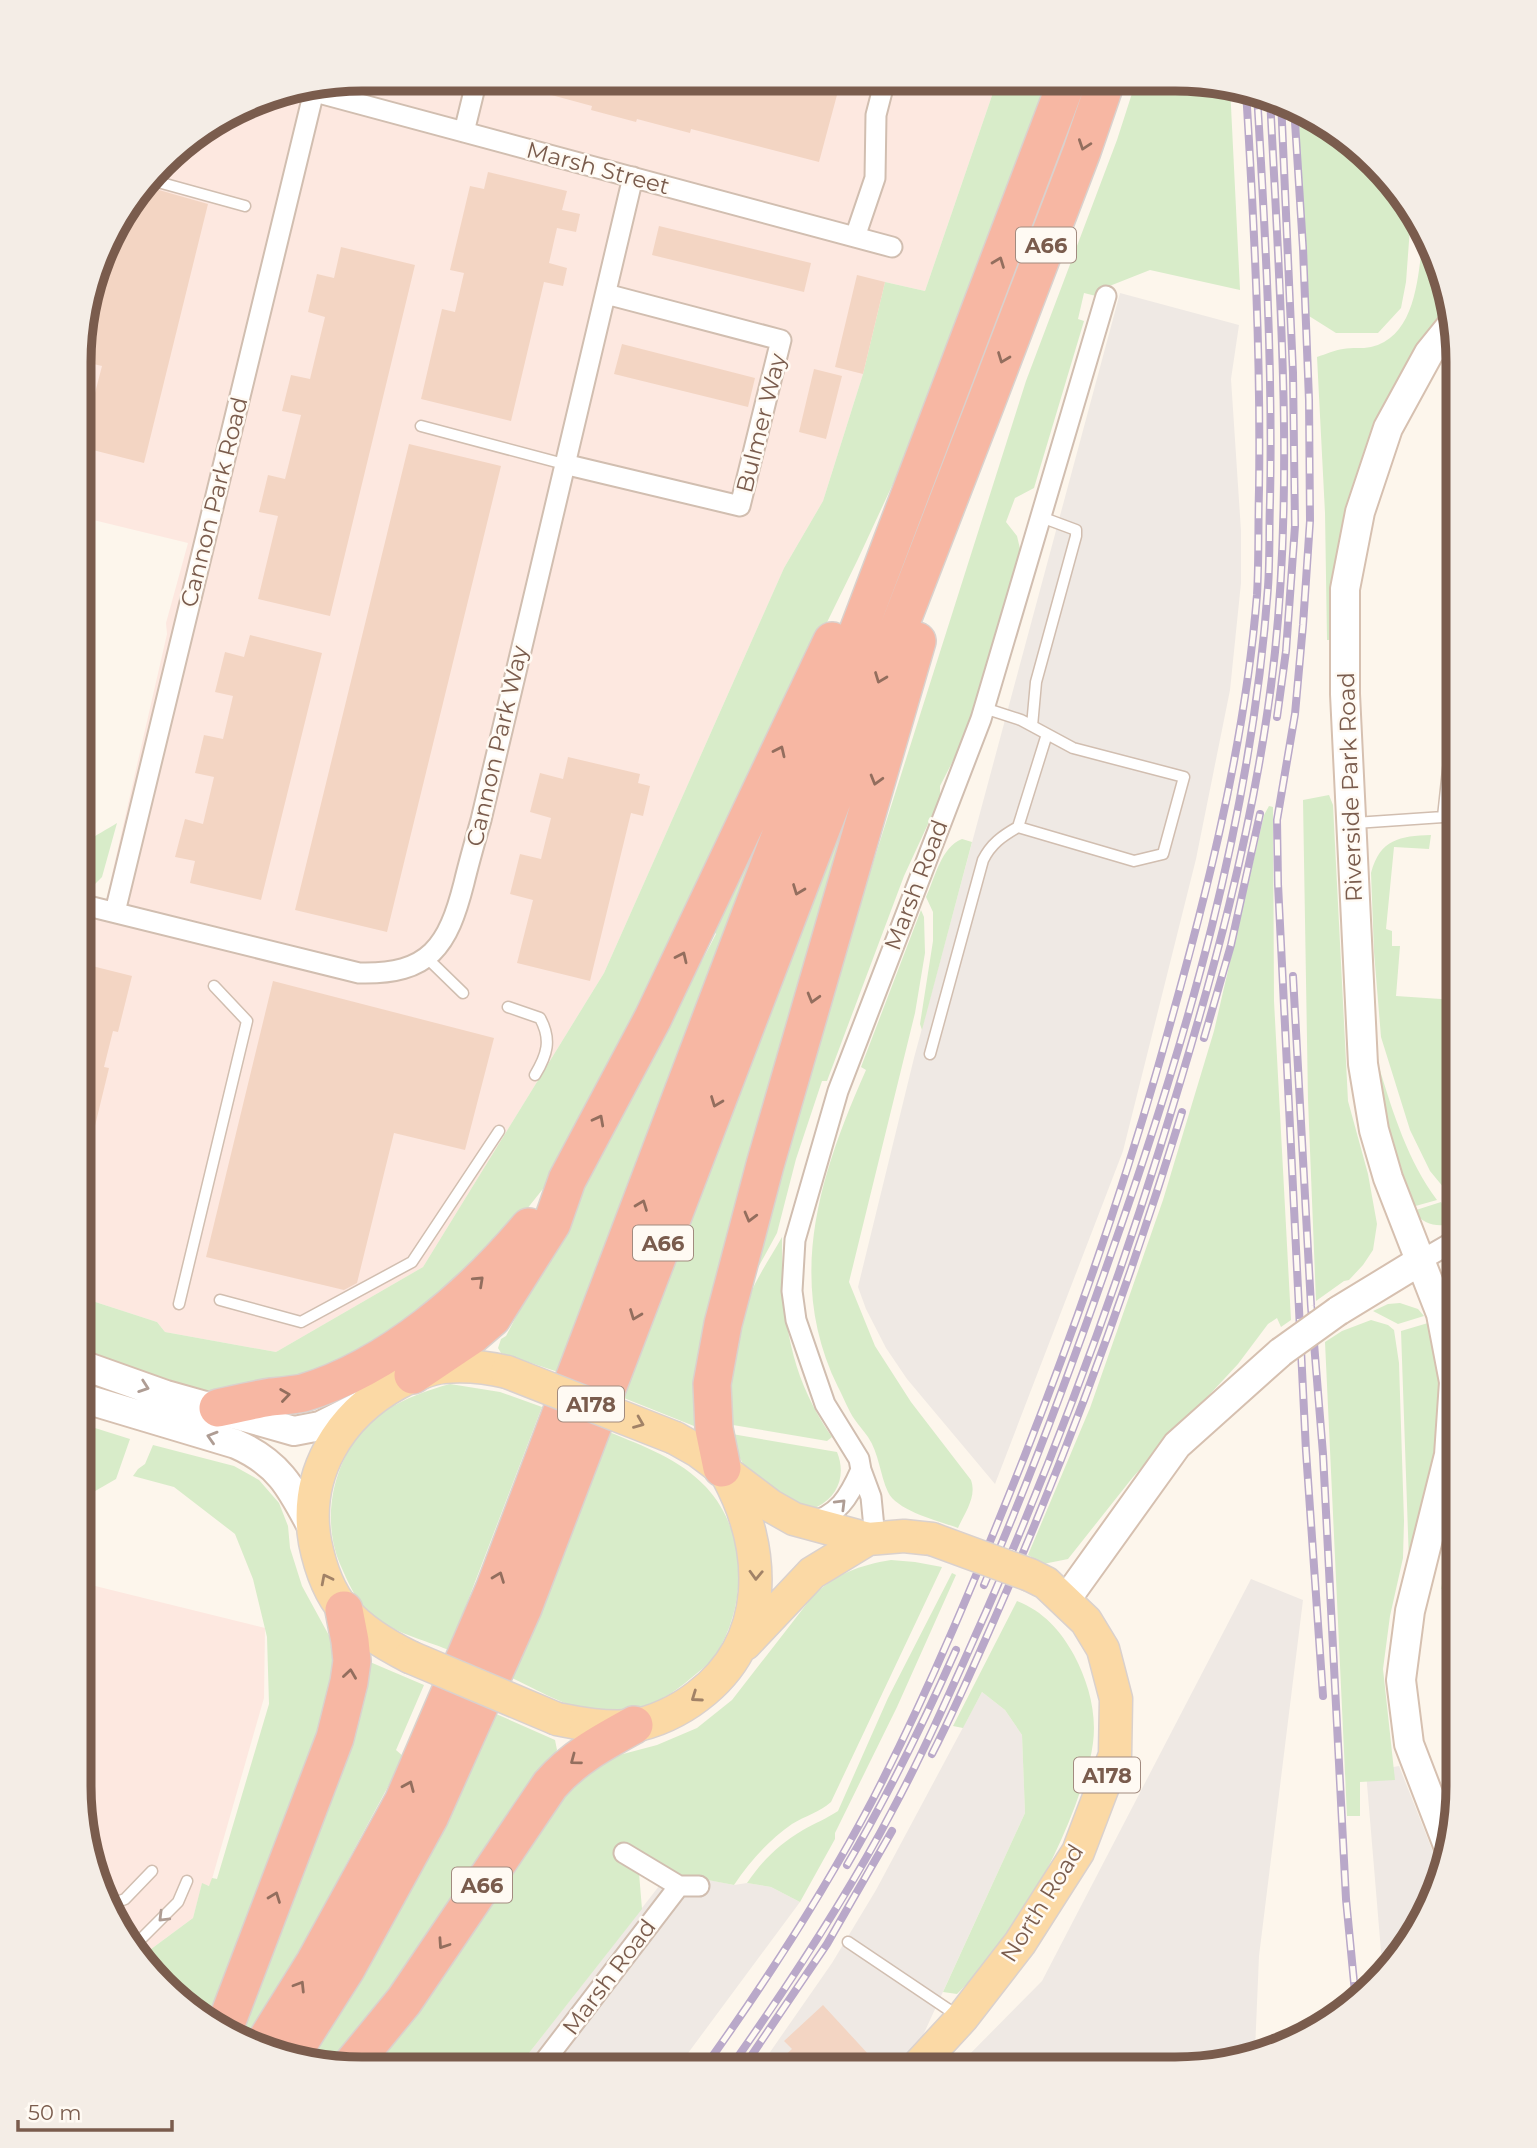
<svg xmlns="http://www.w3.org/2000/svg" width="1537" height="2148" viewBox="0 0 1537 2148" font-family="Montserrat,sans-serif">
<style>
.commercial{fill:#fde8e0}
.industrial{fill:#efe9e4}
.green{fill:#d8ecc9}
.building{fill:#f3d5c3}
.lines{fill:none;stroke-linecap:round;stroke-linejoin:round}
.lane-casing{stroke:#d1beb0;stroke-width:13}
.street-casing{stroke:#d1beb0;stroke-width:23}
.secondary-casing{stroke:#d6c0b0;stroke-width:32}
.primary-casing{stroke:#dad1cd;stroke-width:35}
.highway-casing{stroke:#dad1cd;stroke-width:40}
.lane{stroke:#fff;stroke-width:10}
.street{stroke:#fff;stroke-width:19}
.secondary{stroke:#fff;stroke-width:28}
.primary{stroke:#fbd9a5;stroke-width:32}
.highway{stroke:#f7b7a3;stroke-width:37}
.rail-casing{stroke:#b9a8c9;stroke-width:8}
.rail{stroke:#fffaf3;stroke-width:5;stroke-dasharray:16;stroke-linecap:butt}
.secondary-bridge-casing{stroke:#d6c0b0;stroke-width:32;stroke-linecap:butt}
.primary-bridge-casing{stroke:#dad1cd;stroke-width:35;stroke-linecap:butt}
.secondary-bridge{stroke:#fff;stroke-width:28}
.primary-bridge{stroke:#fbd9a5;stroke-width:32}
.oneway{stroke:#936e5e}
.oneway2{stroke:#af9d94}
.oneway3{stroke:#a18267}
.labels{text-anchor:middle;dominant-baseline:central;stroke-width:5;stroke-linejoin:round;paint-order:stroke}
.shield{fill:#fffaf3;stroke:#a28b7f;stroke-width:2}
.shield-label{font-size:21px;font-weight:bold;fill:#7a5c4d}
.street-label{font-size:23px;fill:#7a5c4d;stroke:#fffaf3}
.rim{fill:none;stroke:#7a5c4d;stroke-width:9}
</style>
<rect width="100%" height="100%" fill="#fdf6ec"/>
<!-- commercial -->
<path class="commercial" d="M362,79L997,81L925,291L885,282L863,374L823,501L784,568L604,973L423,1267L276,1352L165,1332L157,1322L80,1297V915L102,918L167,634L166,623L188,543L81,517V325L117,221L176,149L271,94Z
M79,1582L265,1628L264,1698L210,1886L202,1884L193,1918L139,1958L108,1911L79,1786Z"/>
<!-- industrial -->
<path class="industrial" d="M1120,293L1239,325L1231,379L1241,531V583L1230,690L1196,859L1123,1151L995,1484L907,1379L886,1348L866,1309L858,1287L914,1058Z
M1251,1579L1303,1600L1259,1956L1255,2051L1175,2069H955L1042,1981Z
M1458,1586V1805L1456,1811L1447,1788L1441,1589Z
M982,1692L1005,1710L1022,1735L1025,1813L908,2068H759L832,1963L876,1890Z
M1399,1766L1443,1877L1410,1944L1383,1975L1366,1772Z
M670,1872L734,1885L747,1883L771,1887L800,1902L677,2068L518,2067Z"/>
<!-- green -->
<path class="green" d="M997,81H1046L1001,209L917,432L858,559L615,1055L550,1180L495,1249L447,1295L340,1365L235,1393L196,1390L80,1348V1297L157,1322L165,1332L276,1352L423,1267L604,973L784,568L823,501L863,374L885,282L925,291Z
M1136,81H1212L1230,86L1240,290L1150,270L1107,287L1100,297L1084,293L1078,319L1084,321L1034,488L1015,498L1006,522L1017,536L1021,553L978,698L958,751L940,786V798L904,876L827,1081H822L796,1159L777,1233L742,1297L821,1027L1026,381L1117,140Z
M1298,109L1347,137L1411,214L1406,282L1401,308L1378,333H1336L1309,316Z
M1424,230L1429,237L1445,306L1411,360L1330,640H1327L1325,513L1317,357C1326,354 1335,350 1343,349C1352,347 1362,349 1371,347C1419,336 1418,269 1424,230Z
M885,707L817,939L787,1022L743,1178L697,1360L694,1388V1426L619,1396Z
M1329,795L1333,805L1348,1101L1368,1174L1377,1224L1373,1250L1363,1265L1349,1280L1344,1281L1316,1301L1308,1100L1303,800Z
M1269,806L1273,807L1274,1001L1291,1320L1281,1327L1277,1318L1268,1324L1238,1364L1133,1477L1068,1559L1043,1564L1028,1555L1090,1408L1163,1200L1214,1031L1264,815Z
M774,812L558,1372L501,1353L498,1348L501,1339L506,1336L716,934L714,931Z
M117,823L102,877L95,884L87,886C79,875 77,853 87,842C95,835 108,829 117,823Z
M1431,835L1429,849L1394,847L1386,929L1392,931V946H1400L1396,996L1456,1000C1452,1039 1442,1088 1458,1125V1205L1430,1171L1410,1130L1381,1037L1374,952L1371,873C1380,839 1400,836 1431,835Z
M962,839L972,842L922,1030L920,1024L933,941V912L926,897C935,878 941,847 962,839Z
M921,910L924,917L925,953L915,1013L849,1282L875,1346L911,1402L971,1480C977,1497 965,1512 958,1528C939,1521 897,1511 888,1492C880,1475 879,1453 868,1437C864,1431 859,1426 855,1420C848,1410 844,1398 838,1387C785,1279 820,1174 866,1070L861,1067Z
M1379,1067C1393,1113 1408,1161 1437,1200L1412,1207L1396,1170L1376,1068Z
M1441,1202L1452,1224C1436,1227 1424,1225 1413,1211Z
M782,1237C782,1313 787,1372 832,1437L827,1441L733,1425C727,1385 733,1338 748,1300C756,1278 771,1257 782,1237Z
M1400,1303L1418,1309L1424,1316L1398,1324L1373,1311L1388,1304Z
M1371,1320L1388,1325L1394,1330L1399,1363L1404,1521L1403,1558L1390,1616L1383,1669L1395,1780L1360,1782V1816H1347L1325,1342L1342,1331Z
M1428,1323C1434,1336 1435,1350 1438,1365C1448,1433 1426,1497 1409,1562L1401,1331Z
M450,1384L500,1392L542,1407L449,1650C424,1640 391,1632 371,1614C355,1600 348,1582 340,1564C318,1512 337,1443 385,1411C405,1398 428,1390 450,1384Z
M79,1423L130,1439L116,1479L90,1494L79,1531V1490L85,1467L86,1448L79,1444Z
M609,1432C643,1446 680,1459 706,1487C748,1532 748,1605 715,1656C710,1663 702,1669 696,1674C668,1698 648,1710 610,1710C602,1710 591,1711 583,1709C562,1704 531,1687 510,1677Z
M732,1434L837,1452C846,1474 839,1496 817,1507C812,1509 803,1512 796,1510C791,1509 784,1501 779,1498C753,1479 739,1467 732,1434Z
M153,1445L234,1466L259,1480L279,1503L288,1526L290,1548L302,1586L332,1641L333,1682L321,1732L282,1834L207,2022L149,1972L139,1958L193,1918L202,1883L209,1886L212,1878L217,1879L269,1704L267,1637L253,1579L235,1534L174,1487L133,1476L138,1469L145,1464Z
M1458,1497V1586L1441,1589Z
M891,1560L915,1562L942,1567L831,1802C820,1812 805,1816 792,1824C768,1841 750,1861 734,1885L677,1874L622,1847L616,1859L639,1873L642,1909L518,2067H375L515,1870L577,1777L608,1758L657,1745L697,1728L732,1700L812,1597C835,1574 860,1565 891,1560Z
M952,1573L956,1575L897,1707L835,1833V1839L800,1902L771,1887L747,1883C762,1861 779,1844 803,1830C815,1823 826,1819 838,1811L888,1698Z
M1017,1601C1043,1611 1061,1631 1074,1655C1088,1682 1097,1712 1093,1743C1091,1759 1086,1774 1081,1789C1057,1861 1012,1942 957,1994L943,1992L1025,1813L1022,1735L1005,1710L982,1692L963,1728L953,1726Z
M370,1662L424,1685L396,1750L404,1757L343,1870L349,1874L251,2039L235,2033Z
M494,1713L555,1740L557,1750L335,2067H325L305,2059Z"/>
<!-- building -->
<path class="building" d="M548,79L820,80H841L819,162L691,129L690,133L637,119L636,122L591,110L592,106L544,93Z
M488,172L567,191L562,210L580,214L576,232L557,228L549,263L567,268L563,286L544,282L511,421L421,399L442,309L455,312L464,273L450,270L470,186L484,189Z
M145,186L208,204L144,463L81,447L102,366L85,362L98,308L88,305L116,221Z
M659,226L811,263L804,292L652,255Z
M341,247L415,265L330,616L258,599L278,516L259,512L268,475L285,479L301,415L282,411L291,375L310,379L325,317L308,312L317,274L334,278Z
M857,275L885,282L863,374L835,367Z
M622,344L755,378L748,407L614,374Z
M814,369L842,376L826,439L799,432Z
M409,444L501,466L387,932L295,910Z
M250,635L322,653L261,900L190,883L195,861L175,857L185,819L203,824L214,777L195,773L204,735L223,739L233,696L215,692L225,652L244,657Z
M568,757L640,774L638,783L650,786L643,816L631,813L590,981L517,963L533,900L510,894L520,854L541,859L551,818L530,812L540,773L563,779Z
M80,963L132,976L118,1032L113,1031L104,1067L109,1068L86,1163L80,1162Z
M273,981L494,1038L465,1150L394,1133L357,1283L344,1290L206,1257Z
M823,2005L881,2068H771L792,2049L784,2041Z"/>
<g class="lines">
<defs>
<path id="lane" d="M150,180L158,182L162,166
M158,182L245,206
M421,426L564,464
M984,708L1021,720L1073,748L1184,777L1163,854L1134,861L1018,827L1047,734
M1032,726L1036,682L1076,536V530L1041,517
M1443,817L1458,677
M1355,823L1458,816
M427,958L463,993
M508,1007L540,1018C552,1040 547,1055 535,1075
M930,1054L983,860C991,844 1002,836 1018,827
M220,1300L301,1322L412,1262L499,1131
M179,1304L247,1021L214,986
M107,1906L125,1899L152,1871
M848,1942L958,2016
M131,1945L142,1938L178,1902L187,1881"/>
<path id="street" d="M304,89L892,247
M464,132L477,79
M855,237L875,178L876,115L885,80
M564,464L740,506L781,340L606,294
M80,904L359,973C430,975 448,946 464,883C469,862 475,841 481,820L633,177
M115,912L315,87
M1420,1261L1458,1239
M808,1524C839,1514 848,1499 861,1470
M875,1538L871,1497L861,1470L859,1459L825,1404L796,1320L792,1291L795,1240L838,1091L981,719L1106,296
M624,1853L679,1886H699
M540,2067L679,1886"/>
<path id="secondary" d="M1338,1311L1420,1261
M79,1364L166,1395L294,1431L320,1426L362,1405
M79,1397L236,1444C279,1463 291,1487 312,1527
M1065,1601L1177,1445L1281,1352
M1449,1848L1409,1744L1401,1680L1410,1611L1449,1455L1454,1382L1441,1314L1388,1178L1374,1130L1363,1064L1345,694V589L1360,512L1388,428L1429,353L1450,327"/>
<path id="primary" d="M675,1438L698,1451L771,1506L794,1519L868,1539L904,1536L932,1539
M745,1644L812,1573L868,1539
M410,1657C386,1645 362,1631 345,1611C328,1592 320,1567 315,1542C303,1474 339,1415 398,1383C412,1376 427,1369 443,1367C465,1365 486,1367 507,1372
M557,1719C582,1724 605,1728 631,1726C654,1723 680,1710 698,1696C771,1641 767,1549 727,1475
M915,2069L962,2018L1020,1943L1078,1852L1115,1755L1116,1699L1103,1649L1086,1621L1046,1583L1030,1575"/>
<path id="highway" d="M413,1375L471,1336L492,1318L552,1223L567,1180L653,1018L832,641
M218,1408C236,1404 253,1400 271,1397C281,1396 293,1395 303,1393C390,1367 472,1295 529,1227
M722,1468L714,1429L712,1384L723,1324L765,1165L917,641
M224,2029L335,1738L349,1682L352,1661L350,1641L344,1610
M264,2044L315,1962L403,1802L494,1590L1067,81
M292,2054L346,1969L430,1816L523,1608L808,863L984,408L1082,151L1106,81
M350,2067L404,2001L550,1785C573,1758 603,1742 634,1725"/>
</defs>
<!-- lane casing -->
<use href="#lane" class="lane-casing"/>
<!-- street casing -->
<use href="#street" class="street-casing"/>
<!-- secondary casing -->
<use href="#secondary" class="secondary-casing"/>
<!-- primary casing -->
<use href="#primary" class="primary-casing"/>
<!-- highway casing -->
<use href="#highway" class="highway-casing"/>
<!-- lane -->
<use href="#lane" class="lane"/>
<!-- street -->
<use href="#street" class="street"/>
<!-- secondary -->
<use href="#secondary" class="secondary"/>
<!-- primary -->
<use href="#primary" class="primary"/>
<!-- highway -->
<use href="#highway" class="highway"/>
<defs>
<path id="rail" d="M1294,106L1303,248L1309,400L1310,521L1303,625L1295,714L1277,820L1278,884L1306,1451L1323,1696
M1277,717L1286,651L1295,526L1293,373L1281,100
M1293,976L1311,1306L1323,1454L1346,1899L1356,2003
M1204,1038L1231,945L1260,814
M984,1585C1031,1477 1072,1366 1111,1254C1187,1040 1252,815 1268,587C1270,559 1269,530 1270,502C1273,366 1265,229 1257,93
M932,1754C957,1705 979,1654 1001,1604C1071,1444 1131,1279 1182,1112
M847,1865C888,1795 923,1724 956,1650
M704,2068C765,1983 823,1894 872,1801C930,1689 978,1573 1025,1455C1075,1328 1120,1199 1158,1067C1202,913 1244,755 1257,595C1259,560 1258,524 1259,490C1261,356 1254,223 1246,90
M730,2068C788,1986 845,1900 892,1811C927,1746 956,1679 986,1612C1052,1461 1110,1308 1159,1151C1210,988 1257,822 1275,652C1294,468 1279,281 1270,97
M743,2068L827,1944L892,1831"/>
</defs>
<!-- rail casing -->
<use href="#rail" class="rail-casing"/>
<!-- rail -->
<use href="#rail" class="rail"/>
<defs>
<path id="secondary-bridge" d="M1281,1352L1338,1311"/>
<path id="primary-bridge" d="M507,1372L675,1438
M932,1539L1030,1575
M410,1657L557,1719"/>
</defs>
<!-- secondary-bridge casing -->
<use href="#secondary-bridge" class="secondary-bridge-casing"/>
<!-- primary-bridge casing -->
<use href="#primary-bridge" class="primary-bridge-casing"/>
<!-- secondary-bridge -->
<use href="#secondary-bridge" class="secondary-bridge"/>
<!-- primary-bridge -->
<use href="#primary-bridge" class="primary-bridge"/>
</g>
<!-- one-way arrows -->
<defs><path id="oneway-chevron" d="M-2-3.5L2.5 0L-2 3.5" fill="none" stroke-width="1.6" stroke-linecap="round" stroke-linejoin="round" transform="scale(1.75)"/></defs>
<g class="oneway">
<use href="#oneway-chevron" transform="translate(1084 145) rotate(109)"/>
<use href="#oneway-chevron" transform="translate(999 262) rotate(-69)"/>
<use href="#oneway-chevron" transform="translate(1003 358) rotate(111)"/>
<use href="#oneway-chevron" transform="translate(880 678) rotate(111)"/>
<use href="#oneway-chevron" transform="translate(780 751) rotate(-65)"/>
<use href="#oneway-chevron" transform="translate(876 780) rotate(106)"/>
<use href="#oneway-chevron" transform="translate(798 890) rotate(111)"/>
<use href="#oneway-chevron" transform="translate(682 957) rotate(-65)"/>
<use href="#oneway-chevron" transform="translate(813 998) rotate(106)"/>
<use href="#oneway-chevron" transform="translate(716 1102) rotate(111)"/>
<use href="#oneway-chevron" transform="translate(599 1120) rotate(-62)"/>
<use href="#oneway-chevron" transform="translate(642 1205) rotate(-69)"/>
<use href="#oneway-chevron" transform="translate(750 1217) rotate(105)"/>
<use href="#oneway-chevron" transform="translate(479 1281) rotate(-43)"/>
<use href="#oneway-chevron" transform="translate(635 1315) rotate(111)"/>
<use href="#oneway-chevron" transform="translate(285 1395) rotate(-8)"/>
<use href="#oneway-chevron" transform="translate(499 1577) rotate(-69)"/>
<use href="#oneway-chevron" transform="translate(350 1674) rotate(-82)"/>
<use href="#oneway-chevron" transform="translate(575 1760) rotate(143)"/>
<use href="#oneway-chevron" transform="translate(409 1786) rotate(-67)"/>
<use href="#oneway-chevron" transform="translate(275 1897) rotate(-69)"/>
<use href="#oneway-chevron" transform="translate(443 1944) rotate(124)"/>
<use href="#oneway-chevron" transform="translate(300 1986) rotate(-58)"/>
</g>
<g class="oneway2">
<use href="#oneway-chevron" transform="translate(144 1387) rotate(19)"/>
<use href="#oneway-chevron" transform="translate(212 1437) rotate(-163)"/>
<use href="#oneway-chevron" transform="translate(841 1504) rotate(-45)"/>
<use href="#oneway-chevron" transform="translate(163 1917) rotate(135)"/>
</g>
<g class="oneway3">
<use href="#oneway-chevron" transform="translate(639 1423) rotate(22)"/>
<use href="#oneway-chevron" transform="translate(756 1575) rotate(92)"/>
<use href="#oneway-chevron" transform="translate(326 1579) rotate(-117)"/>
<use href="#oneway-chevron" transform="translate(696 1697) rotate(145)"/>
</g>
<g class="labels">
<!-- shield labels -->
<g class="shield">
<rect x="1016" y="227.5" width="60" height="35" rx="5"/>
<rect x="633" y="1225.5" width="60" height="35" rx="5"/>
<rect x="558" y="1386.5" width="66" height="35" rx="5"/>
<rect x="1074" y="1757.5" width="66" height="35" rx="5"/>
<rect x="452" y="1867.5" width="60" height="35" rx="5"/>
</g>
<g class="shield-label">
<text x="1046" y="245">A66</text>
<text x="663" y="1243">A66</text>
<text x="591" y="1404">A178</text>
<text x="1107" y="1775">A178</text>
<text x="482" y="1885">A66</text>
</g>
<!-- street labels -->
<g class="street-label">
<text transform="translate(598 168) rotate(15)">Marsh Street</text>
<text transform="translate(761 423) rotate(-76)">Bulmer Way</text>
<text transform="translate(214 502) rotate(-76)">Cannon Park Road</text>
<text transform="translate(497 746) rotate(-77)">Cannon Park Way</text>
<text transform="translate(1350 787) rotate(-92)">Riverside Park Road</text>
<text transform="translate(916 885) rotate(-69)">Marsh Road</text>
<text transform="translate(1042 1903) rotate(-58)">North Road</text>
<text transform="translate(609 1977) rotate(-53)">Marsh Road</text>
</g>
</g>
<!-- crop -->
<path d="M0 0H1537V2148H0ZM362 91H1175A271 271 0 0 1 1446 362V1786A271 271 0 0 1 1175 2057H362A271 271 0 0 1 91 1786V362A271 271 0 0 1 362 91Z" fill="#f4ede6" fill-rule="evenodd"/>
<path class="rim" d="M362 91H1175A271 271 0 0 1 1446 362V1786A271 271 0 0 1 1175 2057H362A271 271 0 0 1 91 1786V362A271 271 0 0 1 362 91Z"/>
<!-- scale -->
<path d="M18 2120v10h154v-10" fill="none" stroke="#7a5c4d" stroke-width="3.5"/>
<text x="28" y="2120" font-size="21" fill="#7a5c4d" stroke="#fffaf3" stroke-width="5" paint-order="stroke">50 m</text>
</svg>
